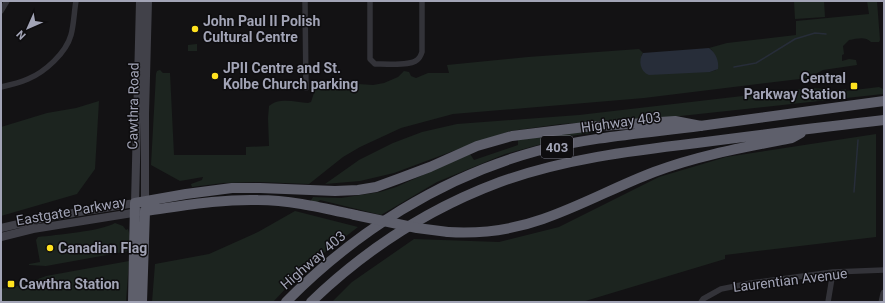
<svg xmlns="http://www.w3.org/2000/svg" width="885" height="303" viewBox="0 0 885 303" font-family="Roboto,sans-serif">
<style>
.green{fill:#1c241f}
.water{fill:#272d39}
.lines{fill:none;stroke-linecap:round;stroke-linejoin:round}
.stream{stroke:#272d39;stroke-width:1.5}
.minor{stroke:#333339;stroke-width:5.5}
.tertiary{stroke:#333339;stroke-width:7}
.secondary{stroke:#414149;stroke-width:8}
.motorway{stroke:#5e5f6b;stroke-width:10}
.motorway-bridge{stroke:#5e5f6b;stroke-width:10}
.poi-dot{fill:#ffe21f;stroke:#0e0d0f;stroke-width:1.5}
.labels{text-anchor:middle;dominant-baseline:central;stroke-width:3;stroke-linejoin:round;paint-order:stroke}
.shield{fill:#0e0d0f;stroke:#767784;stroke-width:1}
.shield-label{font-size:13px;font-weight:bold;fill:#a2a4b6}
.poi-label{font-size:14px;font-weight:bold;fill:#a2a4b6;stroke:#0e0d0f;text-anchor:start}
.street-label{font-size:14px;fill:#a2a4b6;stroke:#0e0d0f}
</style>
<rect width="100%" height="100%" fill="#131214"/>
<!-- green -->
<path class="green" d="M794,1H824L825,17L795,19Z
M867,1H877L880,40L879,42H871C865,36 857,39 849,40L843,46L844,54L842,55V61L849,59L856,60L857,65L823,70L808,78L644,98L453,114L401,128L360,147L343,157L309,184L259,182L223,183L192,187L191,184L202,180L203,177L180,181L151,165L156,74L157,71L160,70L163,73H170L174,155H246V147L269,146L268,118L269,106C279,97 296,102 308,103L311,102L315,90L323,86L330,85L334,82L340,81L351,85L358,84L373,85L384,83L398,77L404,71L409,72L411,76L416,78L428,73H449L447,65L528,57L639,49L643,53L641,56L710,72L716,70L712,50L709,48L727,43L796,35V21L869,14Z
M197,44V51H188V45Z
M879,87L883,89V94L662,118L561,124L510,131L472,144L394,173L360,181L325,184L359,160L393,143L422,132L457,124L579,115L811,88L826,89V91L846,89V91Z
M99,101L95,169L77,194L1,216V127L47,113L76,108Z
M603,129L604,131L571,136L505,154L437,182L381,215L320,200L317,203L310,202L313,197L341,198L380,192L396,187L470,154L474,160L518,145V140Z
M876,134V237L725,255V259L582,302H332L352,282L414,239L499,242L559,227L659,177L726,157Z
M295,211L358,227L306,267L273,302H152L155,264L209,254L258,232Z
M115,223L123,226L126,230L128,229L130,236L129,251L46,266L29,265V264L40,262L36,240L38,237C56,235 102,231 115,223Z
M129,261L126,302H1V289L33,283V281L46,276Z"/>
<!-- water -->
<path class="water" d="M709,48C716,53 719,61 718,69L710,72L649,75C640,72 638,60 643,53Z"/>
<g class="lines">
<!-- stream -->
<path class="stream" d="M734,67L756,63L795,39L815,33L826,34
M854,192L858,140"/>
<!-- minor -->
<path class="minor" d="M305,1L306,88
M370,1V59L375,64C384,64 411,66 417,60C420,58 421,55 422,52V1
M1,11L7,1
M1,87C10,85 19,83 28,79C45,72 66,53 71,35C74,24 74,12 76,1
M701,302L703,299L721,289L751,283L833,272L884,270
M828,302L833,272"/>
<!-- tertiary -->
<path class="tertiary" d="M882,302L884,293"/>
<!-- secondary -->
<path class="secondary" d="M1,228L49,217L135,203L140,1
M1,237L33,229L145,211V114L148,1"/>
<!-- motorway -->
<path class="motorway" d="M448,232C480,234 512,230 543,219C581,206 617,186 654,172C699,155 746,147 792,138L801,133
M133,302L135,203L186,194L232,188H260L335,191L358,190L376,187L398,179L430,167L477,146L512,136L585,127L675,121L701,126
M142,302L145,211C182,206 220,199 258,200C291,200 323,208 355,215
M286,302C355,232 441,177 537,151C590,137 646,133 700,126C762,118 823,109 884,101
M311,302C365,250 430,208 500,182C564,159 630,151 697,143C759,135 822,127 884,120"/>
<!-- motorway-bridge -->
<path class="motorway-bridge" d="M355,215L417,228L448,232"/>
</g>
<!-- markers -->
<g class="poi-dot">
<circle cx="195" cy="29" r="4"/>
<circle cx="215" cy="76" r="4"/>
<rect x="850" y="82" width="8" height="8" rx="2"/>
<circle cx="50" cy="248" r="4"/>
<rect x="7" y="280" width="8" height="8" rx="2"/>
</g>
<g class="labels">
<!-- shield labels -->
<rect class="shield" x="541" y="136" width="32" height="22" rx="3"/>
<g class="shield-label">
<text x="557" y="147">403</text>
</g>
<!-- poi labels -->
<g class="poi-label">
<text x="203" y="21">John Paul II Polish<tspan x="203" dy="16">Cultural Centre</tspan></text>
<text x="223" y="68">JPII Centre and St.<tspan x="223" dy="16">Kolbe Church parking</tspan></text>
<text x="846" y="78" text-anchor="end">Central<tspan x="846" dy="16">Parkway Station</tspan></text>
<text x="58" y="248">Canadian Flag</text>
<text x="19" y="284">Cawthra Station</text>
</g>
<!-- street labels -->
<g class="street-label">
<text transform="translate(133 106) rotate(-89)">Cawthra Road</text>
<text transform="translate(621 122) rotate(-8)">Highway 403</text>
<text transform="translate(71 211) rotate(-10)">Eastgate Parkway</text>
<text transform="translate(313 260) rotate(-41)">Highway 403</text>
<text transform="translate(790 280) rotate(-7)">Laurentian Avenue</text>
</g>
</g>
<!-- border -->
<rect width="885" height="303" fill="none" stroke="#a2a4b6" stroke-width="4"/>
<!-- north arrow -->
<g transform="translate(28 28) rotate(225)" stroke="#0e0d0f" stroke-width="3" paint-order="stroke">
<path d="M0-3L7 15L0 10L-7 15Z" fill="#a2a4b6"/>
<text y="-6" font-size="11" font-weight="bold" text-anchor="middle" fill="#a2a4b6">N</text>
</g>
</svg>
